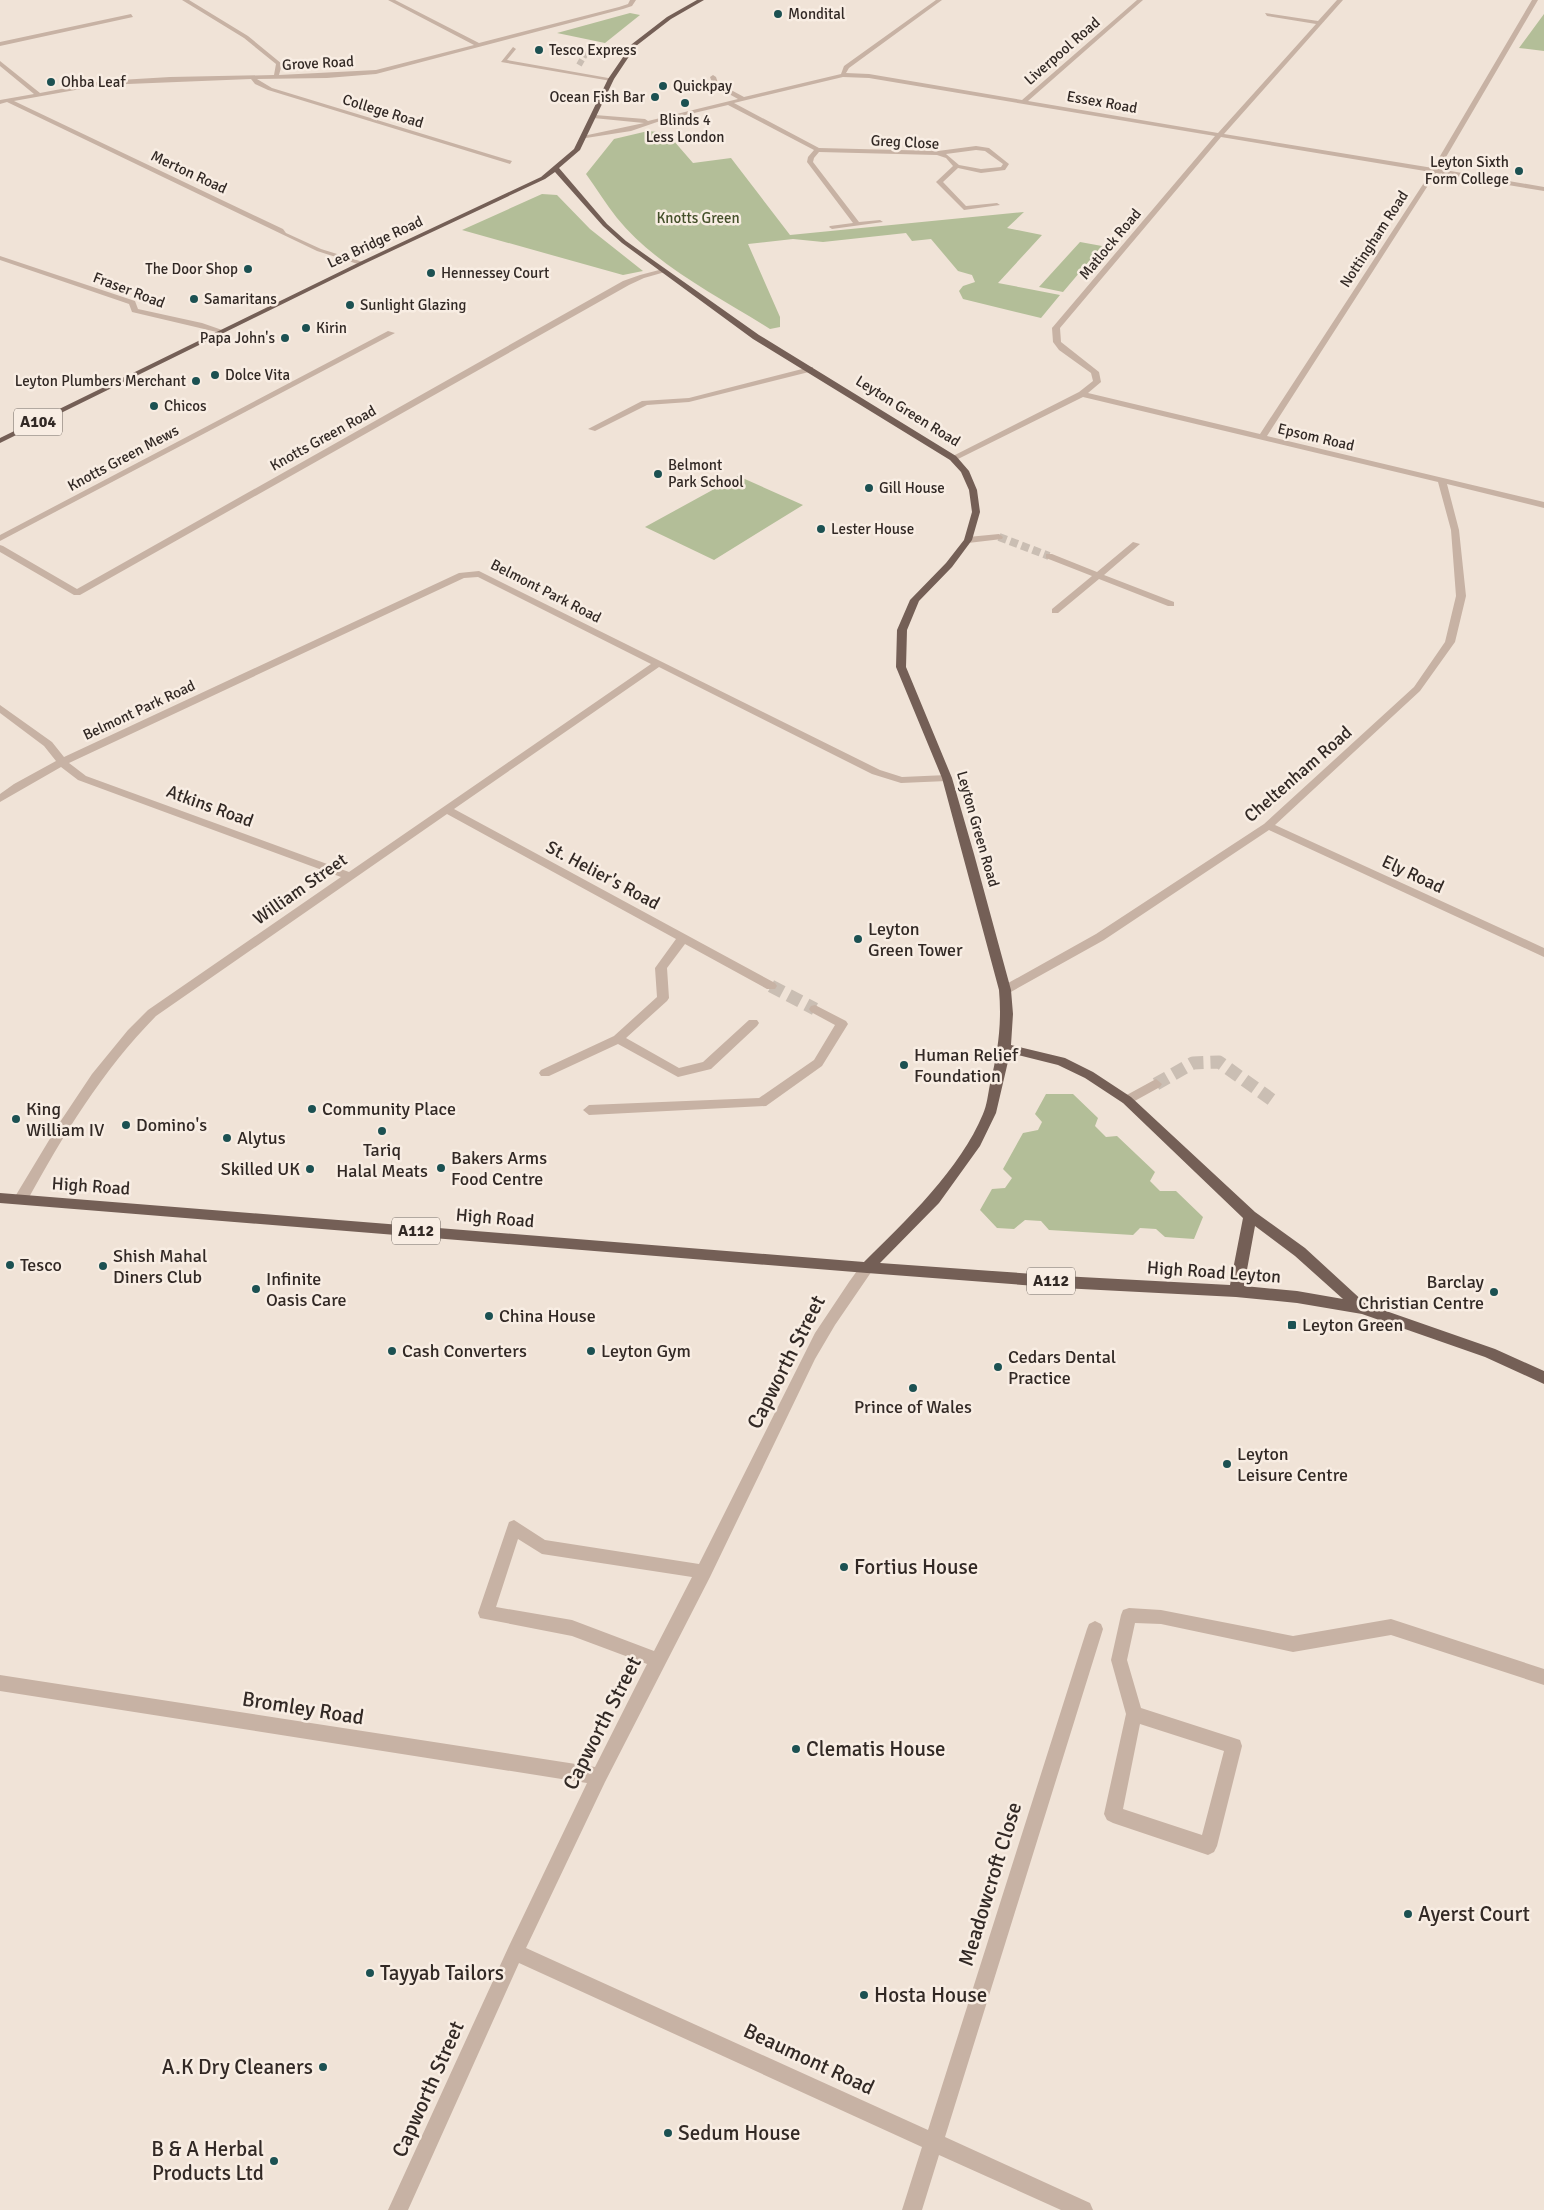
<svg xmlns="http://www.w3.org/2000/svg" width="1544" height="2210" viewBox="0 0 1544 2210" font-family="Signika,sans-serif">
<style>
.green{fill:#b3be98}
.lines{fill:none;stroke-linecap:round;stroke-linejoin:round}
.minor-tunnel-far2{stroke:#cabeb3;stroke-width:6;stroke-dasharray:6 3;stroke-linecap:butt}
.minor-tunnel-far1{stroke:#cabeb3;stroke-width:8;stroke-dasharray:8 4;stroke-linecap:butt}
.minor-tunnel{stroke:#cabeb3;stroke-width:13;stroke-dasharray:13 7;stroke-linecap:butt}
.minor{fill:#c7b2a4;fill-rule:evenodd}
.major{fill:#745f56;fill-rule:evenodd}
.poi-dot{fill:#1c5152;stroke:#f8ede3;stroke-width:2}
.labels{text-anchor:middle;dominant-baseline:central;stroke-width:5;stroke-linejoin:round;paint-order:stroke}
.far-poi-label{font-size:15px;fill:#322925;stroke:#f8ede3;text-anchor:start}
.far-street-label{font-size:15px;fill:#322925;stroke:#f8ede3}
.far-park-label{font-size:15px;fill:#44502a;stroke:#f8ede3}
.shield{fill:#f8ede3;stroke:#6d645e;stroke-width:1}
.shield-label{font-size:16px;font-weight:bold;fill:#322925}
.street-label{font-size:18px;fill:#322925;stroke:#f8ede3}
.poi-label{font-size:18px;fill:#322925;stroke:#f8ede3;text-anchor:start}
.near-street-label{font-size:21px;fill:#322925;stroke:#f8ede3}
.near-poi-label{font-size:21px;fill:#322925;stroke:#f8ede3;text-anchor:start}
</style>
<rect width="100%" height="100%" fill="#f0e3d7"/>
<!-- green -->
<path class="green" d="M630,13L640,15L605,43L557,33Z
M1544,14V51L1519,48Z
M648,131L667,133L693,163L731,158L790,235L1024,212L1007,228L1042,235L998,283L1060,295L1041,318L963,299L959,291L963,286L975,282L972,275L958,271L931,239L912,241L906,233L823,242L793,239L748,244L780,317V327L770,329C718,296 656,266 617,218C606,204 596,188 586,174L614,139Z
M542,194L557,195L590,229L643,271L623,275L462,230Z
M1080,242L1102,246L1063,292L1039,287Z
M738,476L803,505L714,560L645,527Z
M1046,1094H1073L1098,1118L1095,1126L1106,1137L1117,1136L1155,1172L1150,1181L1160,1191H1176L1203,1217L1194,1239L1165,1237L1156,1229L1140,1228L1133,1235L1049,1230L1041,1221L1025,1220L1014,1229L997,1228L980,1210L992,1189L1005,1188L1012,1178L1003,1169L1023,1133L1038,1130L1042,1122L1035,1114Z"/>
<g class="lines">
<!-- minor-tunnel-far2 -->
<path class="minor-tunnel-far2" d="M579,65L586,53"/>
<!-- minor-tunnel-far1 -->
<path class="minor-tunnel-far1" d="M999,537L1049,556"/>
<!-- minor-tunnel -->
<path class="minor-tunnel" d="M771,986L815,1009
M1156,1084L1193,1063L1219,1062L1275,1102"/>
<!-- minor -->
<path class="minor" d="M182,0H189L248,36L282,64L279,75L376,70L474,45L388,0H395L479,43L619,7L628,4L630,0H636L632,6L623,9L376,74L327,78L257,79L272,88L512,161L510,164L268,90L255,84L251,79L103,85L14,101L283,229L286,233L321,249L363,262V264L361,265L317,251L7,102L0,104V100L34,94L0,66V61L40,93L103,81L170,77L274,75L276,64L244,38Z
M936,0H942L849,68L846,73L869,74L1022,100L1137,0H1143L1028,101L1218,133L1316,24L1267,16L1265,13L1318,21L1337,0H1343L1224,134L1433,168L1532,0H1538L1439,169L1544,187V191L1436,173L1267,436L1544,502V508L1447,484L1459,530L1466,596L1455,642L1420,691L1275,825L1544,948V957L1269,830L1104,940L1009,993H1001L999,990L1001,987L1096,934L1264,824L1414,687L1445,642L1456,596L1451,530L1438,482L1083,397L956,460L949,458L1079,392L1093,381L1091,373L1059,350L1053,342L1052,328L1215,136L869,78L843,77L734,103L819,148L938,151L976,146L989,148L1009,164L1005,170L981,173L958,168L943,182L966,206L997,203L1000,205L964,210L936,182L953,166L946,158L937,155L819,152L814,158L813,162L859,222L880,220L883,222L832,229L829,227L830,226L853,223L807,162L808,157L814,150L728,105L660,121L631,131L586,138L583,136L644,123L593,118L595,115L645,119L648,121L738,99L713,85L710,77L713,75L716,77L718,83L744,97L841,74L844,66ZM1221,137L1431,172L1260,434L1088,393L1101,382L1099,372L1061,342L1060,328ZM976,150L985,151L1003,164L1001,167L981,169L959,165L946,154Z
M131,14L133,17L0,46V42Z
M513,47L516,49L507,60L614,79L611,81L501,62Z
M589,49L628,51L631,53L628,55L584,54V52Z
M0,256L135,301L138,309L202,323L225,331L221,333L132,312L129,304L0,260Z
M663,269L667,271L665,272L644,278L629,285L80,595H74L0,552V545L3,546L77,589L623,281L640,275Z
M388,331L395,333L0,541V535Z
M810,367H813V371L689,402L647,405L595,431L588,429L642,401L689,398Z
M999,534L1003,537L1002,539L968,543L964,540L968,537Z
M1133,542L1140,544L1104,575L1174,602V606H1168L1099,579L1058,613H1052V609L1092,576L1046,558V554H1052L1097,572Z
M479,571L880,770L902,777L947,775L952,778L947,781L901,783L872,774L659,667L454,809L775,983L777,986L775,989H767L685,944L667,968L669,998L667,1001L626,1038L679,1068L703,1062L749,1020H757L759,1023L757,1026L711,1069L678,1077L618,1044L549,1076H541L539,1073L541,1070L614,1036L657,997L655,968L676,939L447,814L156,1016C102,1071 63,1135 26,1203H16L14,1199L16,1195L60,1122L92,1074L128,1030L148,1010L341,877L78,780L61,767L0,802V794L14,784L56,761L44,746L0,713V705L52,742L64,757L459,573ZM478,577L651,664L349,872L86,776L69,763L464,578Z
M815,1005L846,1021L848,1024L822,1066L766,1106L589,1115L583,1110L589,1105L759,1098L814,1060L835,1025L811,1012L809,1009L811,1006Z
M1156,1079L1162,1084L1160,1087L1131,1103H1123L1121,1100L1123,1097Z
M867,1263L872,1264L874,1268L835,1325L815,1359L710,1577L605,1782L526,1948L928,2130L1087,1629L1089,1624L1095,1621L1101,1624L1103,1629L945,2137L1090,2203L1093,2210H1061L939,2155L922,2210H902L922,2147L519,1963L408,2210H388L509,1946L587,1783L0,1691V1675L595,1767L647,1664L572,1636L480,1618L478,1613L509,1522L514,1520L545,1540L699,1564L815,1333L849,1282L862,1264ZM518,1539L542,1554L692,1577L654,1651L572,1620L496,1607Z
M1129,1608L1161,1610L1293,1636L1391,1619L1544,1669V1685L1391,1635L1293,1652L1161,1624L1135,1623L1127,1660L1141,1708L1234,1738L1240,1740L1242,1746L1217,1846L1214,1852L1208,1855L1113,1823L1107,1820L1104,1814L1126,1714L1111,1660L1121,1615L1123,1610ZM1140,1724L1224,1751L1202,1835L1123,1809Z"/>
<!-- major -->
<path class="major" d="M697,0H704L671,19L636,46L614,79L580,150L559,168L607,224L626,241L759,335L956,456L969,471L977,490L980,512L972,540L952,567L919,601L907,630L906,667L952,778L974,854L1011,990L1013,1014L1011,1045L1065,1058L1093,1072L1131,1097L1255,1212L1305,1248L1366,1304L1495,1349L1544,1371V1384L1485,1357L1362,1314L1297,1303L1236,1297L1062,1288L867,1273L0,1203V1193L864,1262C905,1222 961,1168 983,1114C987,1105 988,1094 990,1084C998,1052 1002,1023 999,990L942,778L896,667L897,630L910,600L946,563L964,540L972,512L969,490L961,472L950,460L753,339L622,243L603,226L555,172L545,179L366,263L0,443V438L362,261L541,177L574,149L608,79L632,44L667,17ZM1010,1053L1058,1065L1085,1078L1123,1103L1243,1218L1230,1285L1062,1276L880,1263L939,1203L980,1146L996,1113ZM1255,1226L1295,1256L1343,1299L1297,1291L1244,1286Z"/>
</g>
<!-- markers -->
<g class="poi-dot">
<circle cx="778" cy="14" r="5"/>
<circle cx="539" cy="50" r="5"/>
<circle cx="51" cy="82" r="5"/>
<circle cx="663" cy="86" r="5"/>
<circle cx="655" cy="97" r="5"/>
<circle cx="685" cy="103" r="5"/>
<circle cx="1519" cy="171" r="5"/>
<circle cx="248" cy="269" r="5"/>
<circle cx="431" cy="273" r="5"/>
<circle cx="194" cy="299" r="5"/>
<circle cx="350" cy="305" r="5"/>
<circle cx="306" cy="328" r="5"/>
<circle cx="285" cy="338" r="5"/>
<circle cx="215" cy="375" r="5"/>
<circle cx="196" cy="381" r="5"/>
<circle cx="154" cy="406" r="5"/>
<circle cx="658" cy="474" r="5"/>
<circle cx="869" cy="488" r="5"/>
<circle cx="821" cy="529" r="5"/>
<circle cx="858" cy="939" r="5"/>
<circle cx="904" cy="1065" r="5"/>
<circle cx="312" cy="1109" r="5"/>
<circle cx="16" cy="1119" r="5"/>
<circle cx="126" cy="1125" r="5"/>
<circle cx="382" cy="1131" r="5"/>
<circle cx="227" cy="1138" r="5"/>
<circle cx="441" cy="1168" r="5"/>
<circle cx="310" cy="1169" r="5"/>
<circle cx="10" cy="1265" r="5"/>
<circle cx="103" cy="1266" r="5"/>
<circle cx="256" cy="1289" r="5"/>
<circle cx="1494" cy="1292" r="5"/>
<circle cx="489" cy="1316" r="5"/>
<rect x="1287" y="1320" width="10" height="10" rx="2.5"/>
<circle cx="392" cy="1351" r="5"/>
<circle cx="591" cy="1351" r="5"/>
<circle cx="998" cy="1367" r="5"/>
<circle cx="913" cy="1388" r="5"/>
<circle cx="1227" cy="1464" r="5"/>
<circle cx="844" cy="1567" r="5"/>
<circle cx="796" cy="1749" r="5"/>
<circle cx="1408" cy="1914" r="5"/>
<circle cx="370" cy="1973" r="5"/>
<circle cx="864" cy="1995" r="5"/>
<circle cx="323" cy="2067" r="5"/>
<circle cx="668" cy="2133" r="5"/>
<circle cx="274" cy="2161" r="5"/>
</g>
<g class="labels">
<!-- far-poi labels -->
<g class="far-poi-label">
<text x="788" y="14">Mondital</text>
<text x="549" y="50">Tesco Express</text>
<text x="61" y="82">Ohba Leaf</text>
<text x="673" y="86">Quickpay</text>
<text x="645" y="97" text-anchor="end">Ocean Fish Bar</text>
<text x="685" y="120" text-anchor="middle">Blinds 4<tspan x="685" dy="17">Less London</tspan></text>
<text x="1509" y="162" text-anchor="end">Leyton Sixth<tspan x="1509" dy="17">Form College</tspan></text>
<text x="238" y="269" text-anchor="end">The Door Shop</text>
<text x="441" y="273">Hennessey Court</text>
<text x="204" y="299">Samaritans</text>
<text x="360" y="305">Sunlight Glazing</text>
<text x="316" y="328">Kirin</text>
<text x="275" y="338" text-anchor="end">Papa John's</text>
<text x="225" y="375">Dolce Vita</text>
<text x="186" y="381" text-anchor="end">Leyton Plumbers Merchant</text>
<text x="164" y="406">Chicos</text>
<text x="668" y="465">Belmont<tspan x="668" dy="17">Park School</tspan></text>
<text x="879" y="488">Gill House</text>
<text x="831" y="529">Lester House</text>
</g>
<!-- far-street labels -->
<g class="far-street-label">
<text transform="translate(1062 51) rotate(-41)">Liverpool Road</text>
<text transform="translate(318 63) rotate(-3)">Grove Road</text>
<text transform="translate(1102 102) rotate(10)">Essex Road</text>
<text transform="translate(383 111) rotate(17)">College Road</text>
<text transform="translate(905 142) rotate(3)">Greg Close</text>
<text transform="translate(189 172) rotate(25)">Merton Road</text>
<text transform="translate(1374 239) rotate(-57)">Nottingham Road</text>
<text transform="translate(375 242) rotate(-25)">Lea Bridge Road</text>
<text transform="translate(1110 244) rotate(-50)">Matlock Road</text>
<text transform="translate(129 290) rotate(21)">Fraser Road</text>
<text transform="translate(908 411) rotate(32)">Leyton Green Road</text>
<text transform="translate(1316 437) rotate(13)">Epsom Road</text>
<text transform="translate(323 438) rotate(-29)">Knotts Green Road</text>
<text transform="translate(123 458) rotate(-28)">Knotts Green Mews</text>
<text transform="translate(546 591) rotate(27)">Belmont Park Road</text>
<text transform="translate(139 710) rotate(-25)">Belmont Park Road</text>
<text transform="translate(978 829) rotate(74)">Leyton Green Road</text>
</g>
<!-- far-park labels -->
<g class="far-park-label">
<text x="698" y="218">Knotts Green</text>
</g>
<!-- shield labels -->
<g class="shield">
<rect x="14" y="408.5" width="48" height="27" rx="4"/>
<rect x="392" y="1217.5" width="48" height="27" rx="4"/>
<rect x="1027" y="1267.5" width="48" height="27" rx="4"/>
</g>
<g class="shield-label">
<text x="38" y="422">A104</text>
<text x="416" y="1231">A112</text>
<text x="1051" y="1281">A112</text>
</g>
<!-- street labels -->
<g class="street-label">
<text transform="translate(1298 774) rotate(-41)">Cheltenham Road</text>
<text transform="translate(210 806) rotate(20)">Atkins Road</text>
<text transform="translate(1413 874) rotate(25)">Ely Road</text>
<text transform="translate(603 875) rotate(28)">St. Helier's Road</text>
<text transform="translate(300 889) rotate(-35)">William Street</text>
<text transform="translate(91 1186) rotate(4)">High Road</text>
<text transform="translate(495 1218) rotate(5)">High Road</text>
<text transform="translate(1214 1272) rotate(4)">High Road Leyton</text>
</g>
<!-- poi labels -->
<g class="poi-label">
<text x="868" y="929">Leyton<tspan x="868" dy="21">Green Tower</tspan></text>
<text x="914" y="1055">Human Relief<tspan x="914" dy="21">Foundation</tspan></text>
<text x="26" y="1109">King<tspan x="26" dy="21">William IV</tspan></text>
<text x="322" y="1109">Community Place</text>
<text x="136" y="1125">Domino's</text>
<text x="237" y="1138">Alytus</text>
<text x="382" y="1150" text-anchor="middle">Tariq<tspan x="382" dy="21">Halal Meats</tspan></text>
<text x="451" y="1158">Bakers Arms<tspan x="451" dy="21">Food Centre</tspan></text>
<text x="300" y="1169" text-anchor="end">Skilled UK</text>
<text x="113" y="1256">Shish Mahal<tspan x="113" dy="21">Diners Club</tspan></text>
<text x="20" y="1265">Tesco</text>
<text x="266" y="1279">Infinite<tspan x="266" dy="21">Oasis Care</tspan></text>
<text x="1484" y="1282" text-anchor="end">Barclay<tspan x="1484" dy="21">Christian Centre</tspan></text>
<text x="499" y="1316">China House</text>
<text x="1302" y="1325">Leyton Green</text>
<text x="402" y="1351">Cash Converters</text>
<text x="601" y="1351">Leyton Gym</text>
<text x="1008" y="1357">Cedars Dental<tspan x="1008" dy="21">Practice</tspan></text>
<text x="913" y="1407" text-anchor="middle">Prince of Wales</text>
<text x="1237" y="1454">Leyton<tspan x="1237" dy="21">Leisure Centre</tspan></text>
</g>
<!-- near-street labels -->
<g class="near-street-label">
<text transform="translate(786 1362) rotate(-63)">Capworth Street</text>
<text transform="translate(303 1708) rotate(9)">Bromley Road</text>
<text transform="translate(602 1723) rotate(-63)">Capworth Street</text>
<text transform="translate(990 1884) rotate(-73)">Meadowcroft Close</text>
<text transform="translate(809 2059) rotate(25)">Beaumont Road</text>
<text transform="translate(428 2089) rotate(-66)">Capworth Street</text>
</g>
<!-- near-poi labels -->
<g class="near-poi-label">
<text x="854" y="1567">Fortius House</text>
<text x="806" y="1749">Clematis House</text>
<text x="1418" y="1914">Ayerst Court</text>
<text x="380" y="1973">Tayyab Tailors</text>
<text x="874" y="1995">Hosta House</text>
<text x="313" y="2067" text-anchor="end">A.K Dry Cleaners</text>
<text x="678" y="2133">Sedum House</text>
<text x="264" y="2149" text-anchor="end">B &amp; A Herbal<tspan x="264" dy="24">Products Ltd</tspan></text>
</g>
</g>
</svg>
